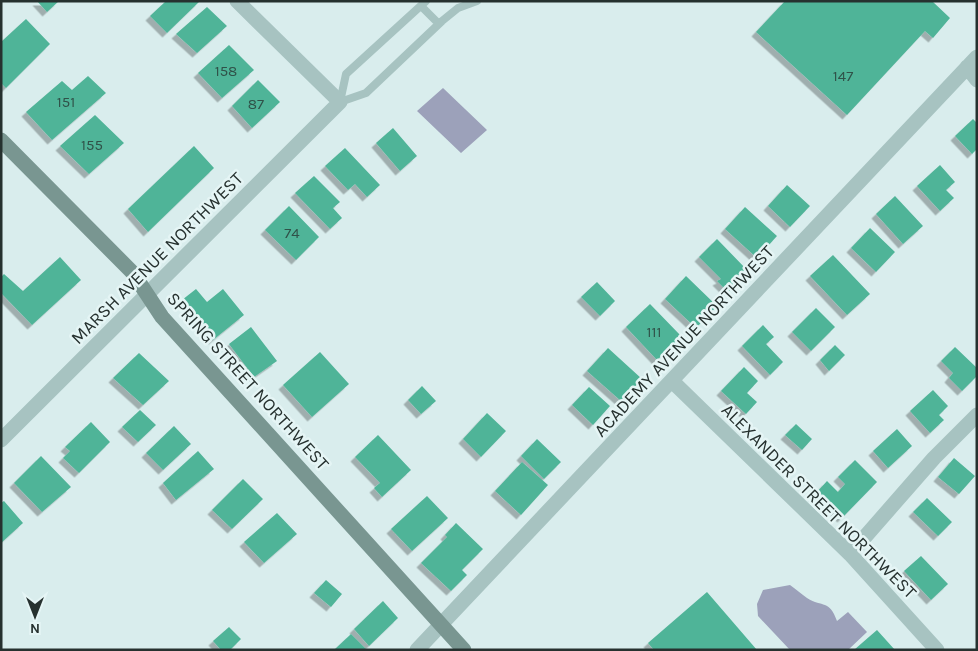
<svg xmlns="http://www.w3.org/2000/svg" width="978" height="651" viewBox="0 0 978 651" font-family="Karla,sans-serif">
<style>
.green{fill:#9ca1ba}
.building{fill:#50b498;filter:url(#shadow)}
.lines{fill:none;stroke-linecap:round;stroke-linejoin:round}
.lane{stroke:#a7c3c1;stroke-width:8}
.street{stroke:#a7c3c1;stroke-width:15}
.secondary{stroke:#799691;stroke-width:15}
.labels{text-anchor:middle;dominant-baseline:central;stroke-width:5;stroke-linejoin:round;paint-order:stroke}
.number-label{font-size:15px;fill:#305249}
.street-label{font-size:18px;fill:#26312f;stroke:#e5f5f5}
</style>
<defs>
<filter id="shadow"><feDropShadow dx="-4.5" dy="4.5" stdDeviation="0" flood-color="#0004"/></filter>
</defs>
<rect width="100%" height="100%" fill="#d9eded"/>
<!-- green -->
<path class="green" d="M443,88L487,130L461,153L417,111Z
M790,585C796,589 801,594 807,598C823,608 829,599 837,621L848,612L867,632L848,650H790L758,616L757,604L763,590Z"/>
<!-- building -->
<path class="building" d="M37,1H59L47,12Z
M166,1H200L167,33L150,16Z
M785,1H932L950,18L933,38L925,31L847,115L756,32Z
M207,7L227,26L197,53L176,34Z
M26,19L50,44L6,88L1,83V42Z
M229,45L254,70L222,98L198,73Z
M88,76L106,93L52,140L26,112L62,81L72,90Z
M258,80L280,102L252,128L232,106Z
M95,115L124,143L89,174L60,146Z
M973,119L977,123V149L972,154L955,136Z
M393,128L417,156L400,171L376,143Z
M194,146L214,168L148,232L128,209Z
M345,148L380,185L367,197L355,184L348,190L325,166Z
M940,165L955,182L946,190L954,198L940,211L917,186Z
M314,176L340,202L333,208L342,218L330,229L295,193Z
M787,185L810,206L790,227L768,206Z
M895,196L923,226L903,244L876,214Z
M289,206L319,237L296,260L265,230Z
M745,207L777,236L757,258L725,229Z
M870,228L895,252L876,272L851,248Z
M717,239L749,272L728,292L717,281L721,279L699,257Z
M833,255L870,294L847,315L810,276Z
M60,257L81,280L32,325L1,293V277L4,274L23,291Z
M686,276L717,306L696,328L665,299Z
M597,282L615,301L600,316L581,297Z
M196,289L207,302L223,289L244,315L213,340L182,300Z
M650,304L682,337L657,360L626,327Z
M816,308L835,327L811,351L792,332Z
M763,325L774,337L766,344L783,362L770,375L742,346Z
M251,327L277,361L254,377L229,344Z
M835,345L845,355L829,371L820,360Z
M955,347L977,368V376L962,391L949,378L953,373L941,361Z
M608,348L642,379L621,401L587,371Z
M320,352L349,384L312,417L283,385Z
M139,353L169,381L143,405L113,378Z
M744,367L758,381L747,393L757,402L746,414L721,391Z
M422,386L436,401L421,414L408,400Z
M589,387L610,406L593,425L572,405Z
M933,390L948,406L939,415L944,420L930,433L910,411Z
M140,410L156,425L138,442L122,427Z
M487,413L506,431L481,457L463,439Z
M91,422L110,442L79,473L63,458L70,451L65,447Z
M796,424L812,439L802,450L785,435Z
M174,426L191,444L163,470L146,453Z
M897,429L912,446L888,468L873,451Z
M378,435L411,470L382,497L374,488L380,483L355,457Z
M537,439L561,462L544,479L521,456Z
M198,451L214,469L176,500L163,483Z
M41,456L71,487L42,512L14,483Z
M954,458L975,476L959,494L938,477Z
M855,460L877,482L842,518L816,493L827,481L838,492L845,484L838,477Z
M522,462L548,485L521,515L495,491Z
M243,479L263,499L232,529L212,510Z
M427,496L448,518L412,551L391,529Z
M927,498L952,522L938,536L913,512Z
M4,501L23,523L1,543V503Z
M277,513L297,534L264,563L244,542Z
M456,523L483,549L462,570L467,575L451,591L421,563L447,537L445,535Z
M921,556L948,584L931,600L904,571Z
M326,580L342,594L331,607L314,593Z
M707,592L757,650H654L648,643Z
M383,601L398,618L369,646L354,629Z
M229,627L241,639L230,650H221L213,641Z
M877,630L895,650H854Z
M351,634L367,650H334Z"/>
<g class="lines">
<!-- lane -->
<path class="lane" d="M421,6L439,24
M340,102L366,93L442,21L458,8L477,1
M340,102L346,74L426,1"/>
<!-- street -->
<path class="street" d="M967,67L977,80
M672,381L850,554L937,650
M1,440L340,102L237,1
M850,554L934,458L977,415
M417,650L977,57"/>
<!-- secondary -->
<path class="secondary" d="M1,140L133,273L162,317L464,650"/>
</g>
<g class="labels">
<!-- number labels -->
<g class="number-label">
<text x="226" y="71">158</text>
<text x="843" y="76">147</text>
<text x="66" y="102">151</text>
<text x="256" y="104">87</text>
<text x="92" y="145">155</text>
<text x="292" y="233">74</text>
<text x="654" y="332">111</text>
</g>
<!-- street labels -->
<g class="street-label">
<text transform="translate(157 258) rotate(-45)">MARSH AVENUE NORTHWEST</text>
<text transform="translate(684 341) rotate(-47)">ACADEMY AVENUE NORTHWEST</text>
<text transform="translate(248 381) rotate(48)">SPRING STREET NORTHWEST</text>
<text transform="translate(819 501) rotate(45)">ALEXANDER STREET NORTHWEST</text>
</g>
</g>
<!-- border -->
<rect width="978" height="651" fill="none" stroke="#26312f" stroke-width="5"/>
<!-- north arrow -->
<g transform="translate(35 616) rotate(180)" stroke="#e5f5f5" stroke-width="4" paint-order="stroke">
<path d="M0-4L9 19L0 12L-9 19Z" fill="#26312f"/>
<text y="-8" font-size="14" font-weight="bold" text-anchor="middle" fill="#26312f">N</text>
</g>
</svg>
